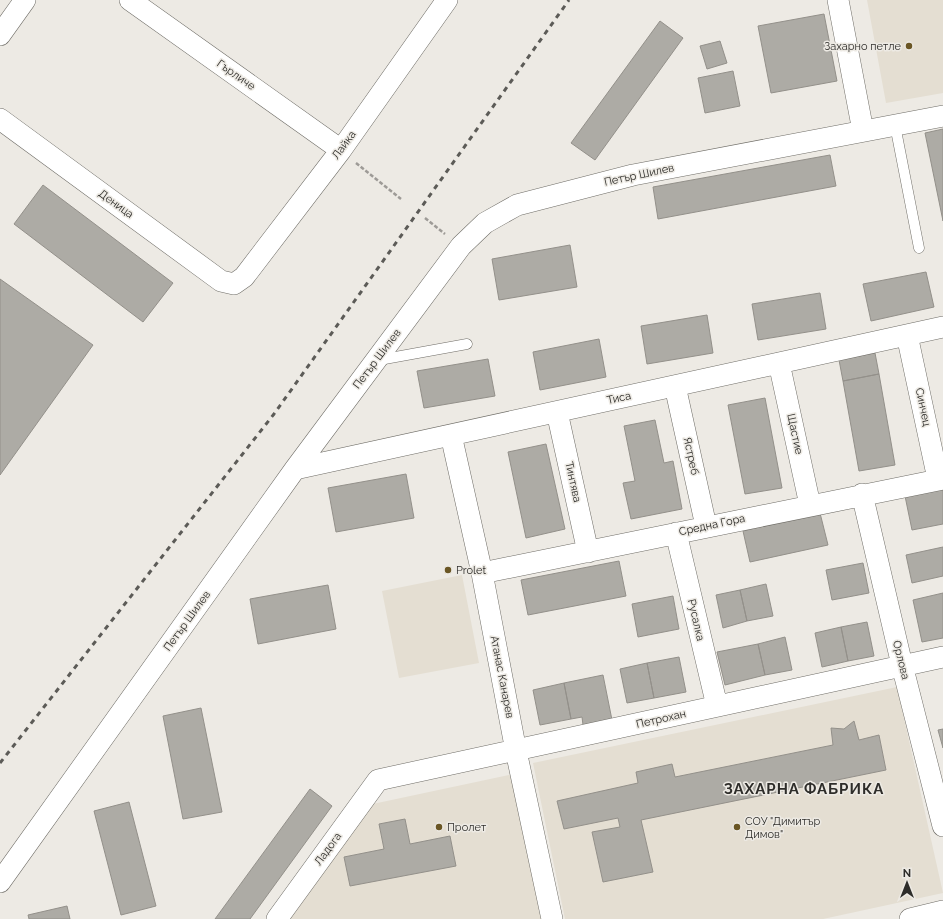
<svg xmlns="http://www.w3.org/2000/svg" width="943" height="919" font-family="Raleway,sans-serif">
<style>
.built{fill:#e4ded2}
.building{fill:#adaba5;stroke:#93908a}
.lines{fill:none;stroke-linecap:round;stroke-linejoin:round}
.service-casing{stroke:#6f6d67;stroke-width:11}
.minor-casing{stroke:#6f6d67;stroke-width:22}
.path{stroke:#9e9b97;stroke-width:2.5;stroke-dasharray:4 2;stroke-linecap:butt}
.service{stroke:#fff;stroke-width:10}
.minor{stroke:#fff;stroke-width:21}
.rail{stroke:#5c5b57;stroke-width:3;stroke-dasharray:5 5;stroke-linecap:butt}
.poi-dot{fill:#6a5624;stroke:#edeae4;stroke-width:1.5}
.labels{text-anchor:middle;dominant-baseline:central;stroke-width:3;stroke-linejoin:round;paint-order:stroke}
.poi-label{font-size:11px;fill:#2e2d2a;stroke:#edeae4;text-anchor:start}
.street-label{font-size:11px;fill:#2e2d2a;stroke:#edeae4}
.district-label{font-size:15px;font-weight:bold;letter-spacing:1px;fill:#2e2d2a;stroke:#edeae4}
</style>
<rect width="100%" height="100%" fill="#edeae4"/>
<path class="built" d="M867,0h76v93l-57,10z
M462,575l17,88 -80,15 -17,-87z
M897,687l46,206 -120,26h-258l-32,-156z
M514,774l32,145h-260l82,-114z"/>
<path class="building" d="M824,14l13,67 -66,12 -13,-67z
M660,21l23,17 -88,122 -24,-17z
M720,41l7,22 -20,6 -7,-23z
M733,71l7,35 -35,7 -7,-35z
M943,129v92l-18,-88z
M830,155l6,31 -178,33 -5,-32z
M43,185l130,98 -30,39 -129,-98z
M570,245l7,42 -78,13 -7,-41z
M926,272l8,35 -63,14 -8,-37z
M0,279l93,66 -93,130z
M820,293l6,36 -68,11 -6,-36z
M707,315l6,38 -66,11 -6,-38z
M599,339l7,38 -66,13 -7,-38z
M875,353l4,21 -36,7 -4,-21z
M488,359l7,37 -71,12 -7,-37z
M879,374l16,91 -36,6 -16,-90z
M765,398l17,90 -37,6 -17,-89z
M655,420l9,43 9,-2 9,48 -51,10 -8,-36 12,-2 -11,-55z
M546,444l19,85 -39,9 -18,-86z
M406,474l8,44 -78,14 -8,-44z
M943,488v36l-31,6 -7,-34z
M820,513l8,32 -78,17 -7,-31z
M943,547v29l-31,7 -6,-28z
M619,561l7,35 -98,19 -7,-35z
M863,563l6,30 -37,7 -6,-30z
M766,584l7,32 -26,5 -7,-31z
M328,585l8,44 -78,15 -8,-45z
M740,590l7,31 -24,7 -7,-33z
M943,593v45l-21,4 -9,-42z
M673,596l6,33 -41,8 -6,-33z
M867,622l7,34 -26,5 -7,-34z
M841,627l7,34 -26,6 -7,-34z
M785,637l7,33 -27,5 -7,-31z
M758,644l7,31 -40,10 -8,-33z
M679,657l7,35 -32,6 -7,-35z
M647,663l7,35 -27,5 -7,-34z
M603,675l9,45 -29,5 -1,-8 -11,2 -7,-36z
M564,683l7,36 -31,6 -7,-35z
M201,708l21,104 -39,7 -20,-103z
M854,721l5,19 20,-5 7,35 -245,50 12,52 -50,10 -11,-50 28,-5 -2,-9 -54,11 -7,-28 81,-18 -2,-11 36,-8 3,13 158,-32 -2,-17 13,1z
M943,729v19l-5,-18z
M310,789l22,17 -82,113h-35z
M129,802l27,104 -35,9 -27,-104z
M405,819l5,25 40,-8 6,30 -106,20 -6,-29 40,-8 -5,-25z
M67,906l3,13h-41l-1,-4z"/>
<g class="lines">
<g class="service-casing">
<path id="service" d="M895,125l24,123
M379,360l88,-16"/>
</g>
<g class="minor-casing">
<path id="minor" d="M130,0l211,150
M838,0l25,131
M0,35l25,-35
M0,119l221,162 13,3 10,-7 97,-127 106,-150
M907,335l31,144
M779,363l31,142
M675,386l31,140
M557,412l31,140
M451,435l31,138 34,178 36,168
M295,469l648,-142
M862,494l40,171 41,161
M676,533l41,173
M482,573l461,-94
M0,882l295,-413 166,-223 24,-23 32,-18 116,-30 310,-59
M277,919l101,-139 565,-123
M910,919l33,-8"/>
</g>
<path class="path" d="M356,163l45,36
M425,218l20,16"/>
<use href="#service" class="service"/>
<use href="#minor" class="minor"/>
<path class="rail" d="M0,763l274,-349 295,-414"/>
</g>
<g class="poi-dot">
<circle cx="909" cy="46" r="4"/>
<circle cx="448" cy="570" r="4"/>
<circle cx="439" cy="827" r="4"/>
<circle cx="737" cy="827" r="4"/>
</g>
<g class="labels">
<g class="poi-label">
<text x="901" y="46" text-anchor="end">Захарно петле</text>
<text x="456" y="570">Prolet</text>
<text x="745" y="821">СОУ "Димитър<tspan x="745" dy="13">Димов"</tspan></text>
<text x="447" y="827">Пролет</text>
</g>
<g class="street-label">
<text transform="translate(236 75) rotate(35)">Гърличе</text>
<text transform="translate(344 145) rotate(-54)">Лайка</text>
<text transform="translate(639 175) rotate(-12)">Петър Шилев</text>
<text transform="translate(116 204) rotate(36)">Деница</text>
<text transform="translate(377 359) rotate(-53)">Петър Шилев</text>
<text transform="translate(619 398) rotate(-12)">Тиса</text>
<text transform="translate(923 407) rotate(78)">Синчец</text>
<text transform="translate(795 434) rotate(78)">Щастие</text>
<text transform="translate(691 456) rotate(78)">Ястреб</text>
<text transform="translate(573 482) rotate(78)">Тинтява</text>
<text transform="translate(712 525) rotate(-12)">Средна Гора</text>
<text transform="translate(696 620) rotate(77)">Русалка</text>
<text transform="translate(187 621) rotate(-54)">Петър Шилев</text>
<text transform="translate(901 660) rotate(76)">Орлова</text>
<text transform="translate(502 677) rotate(79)">Атанас Канарев</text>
<text transform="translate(661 719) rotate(-13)">Петрохан</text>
<text transform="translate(328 849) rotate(-54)">Ладога</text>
</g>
<g class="district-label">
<text x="804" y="789">ЗАХАРНА ФАБРИКА</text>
</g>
</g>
<g transform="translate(907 883)" stroke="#edeae4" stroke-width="3" paint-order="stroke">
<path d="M0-3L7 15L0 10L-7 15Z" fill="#2e2d2a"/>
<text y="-6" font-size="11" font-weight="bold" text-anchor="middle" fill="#2e2d2a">N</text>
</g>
</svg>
